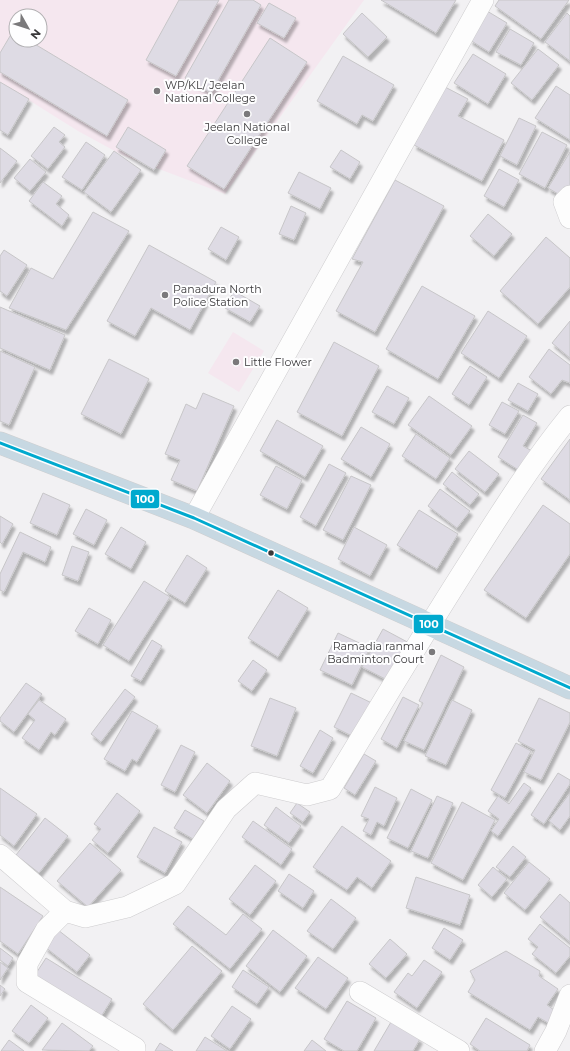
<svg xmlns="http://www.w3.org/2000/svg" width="570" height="1051" font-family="Montserrat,sans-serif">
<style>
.education{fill:#f5e7ef;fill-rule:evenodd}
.building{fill:#dedbe4;stroke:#c7c6c8;filter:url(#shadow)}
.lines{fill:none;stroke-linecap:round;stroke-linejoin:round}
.street-casing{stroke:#cecdcf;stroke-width:22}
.highway-casing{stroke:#cfcfd0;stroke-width:23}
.street{stroke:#fdfdfd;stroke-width:21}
.highway{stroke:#c7d8e2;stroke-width:22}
.bus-1-casing{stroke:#fefeff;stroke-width:6}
.bus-1{stroke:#00a9ce;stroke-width:3}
.poi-dot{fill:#7a797b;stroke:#fefeff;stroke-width:1.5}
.bus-dot{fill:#3a393b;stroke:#fefeff;stroke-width:1.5}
.labels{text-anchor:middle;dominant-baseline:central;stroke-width:4;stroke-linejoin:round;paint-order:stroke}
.poi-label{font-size:11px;fill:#3a393b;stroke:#fefeff;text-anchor:start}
.line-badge{stroke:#fefeff;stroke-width:1.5}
.badge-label{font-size:11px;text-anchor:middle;font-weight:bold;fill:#fff}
</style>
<defs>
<filter id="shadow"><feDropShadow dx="2.5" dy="4.5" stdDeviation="1" flood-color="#0004"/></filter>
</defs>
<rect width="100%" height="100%" fill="#f2f1f3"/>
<path class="education" d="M0,0h364l-139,194 -103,-39 -44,-24 -78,-49zM16,16h24v24h-24z
M233,332l31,19 -25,41 -31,-19z"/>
<path class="building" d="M179,0h40l-43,76 -30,-16z
M229,0h24l8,5 -50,88 -26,-15z
M381,0h75l-20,33z
M499,0h70l-28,39 -46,-33z
M269,3l27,15 -12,20 -27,-15z
M487,11l20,12 -18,29 -19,-12z
M362,13l25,24 -19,20 -25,-23z
M567,13l3,3v45l-25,-19z
M510,29l24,14 -13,22 -25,-13z
M13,31l3,2v7h12l100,60 -21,36 -107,-64v-19z
M270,38l37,24 -83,127 -37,-23z
M538,49l21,16 -27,35 -21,-17z
M473,54l33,20 -18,30 -34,-21z
M343,56l51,29 -21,36 -11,-6 -5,9 -40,-23z
M0,82l29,17 -21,36 -8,-5z
M556,86l14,9v45l-35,-22z
M445,87l23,12 -10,17 46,24 -22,41 -68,-36z
M519,118l17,8 -19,39 -17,-9z
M54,127l11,8 -6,7 6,5 -17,22 -17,-13z
M128,127l38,23 -12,20 -38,-23z
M542,132l25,13 -22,43 -26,-14z
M86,142l19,13 -23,35 -20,-13z
M0,148l17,13 -17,22z
M341,150l19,12 -10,17 -20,-12z
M114,151l27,19 -30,42 -27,-20z
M570,152v37l-5,9 -17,-10z
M30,159l16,13 -16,19 -16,-13z
M499,169l20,11 -15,27 -20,-11z
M299,172l32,16 -11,21 -32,-16z
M395,180l49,26 -69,126 -39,-21 27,-49 -11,-3z
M43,182l19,14 -6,8 13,11 -7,11 -33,-25z
M291,206l15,7 -12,27 -15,-6z
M93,212l36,19 -63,99 -57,-22 22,-40 22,11z
M488,214l24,20 -18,22 -24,-20z
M221,227l18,10 -13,23 -18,-11z
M546,237l24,21v29l-32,37 -38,-33z
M149,245l67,37 -26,48 -39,-22 -16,28 -28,-15z
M4,250l23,15 -20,31 -7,-5v-35z
M422,286l53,30 -37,63 -52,-30z
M234,291l26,15 -10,16 -25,-14z
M0,307l65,28 -15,35 -50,-22z
M488,311l39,25 -28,42 -38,-25z
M570,321v37l-18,-15z
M334,342l45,24 -37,70 -45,-24z
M549,349l21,16v18l-8,-3 -11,14 -22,-17z
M0,351l35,16 -26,58 -9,-4z
M109,359l40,20 -28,55 -40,-20z
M470,366l17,11 -18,28 -17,-11z
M518,383l20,11 -10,17 -20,-11z
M387,386l22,12 -15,26 -22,-12z
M203,393l31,13 -37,85 -26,-11 9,-20 -15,-6 21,-50 10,5z
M429,396l43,30 -21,29 -43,-30z
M502,402l17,9 -14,23 -16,-9z
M523,415l14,8 -14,23 9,5 -12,20 -22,-14z
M277,420l46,26 -18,31 -45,-26z
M361,427l29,17 -19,33 -30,-18z
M416,434l34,24 -14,21 -34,-23z
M570,439v61l-29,-21z
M469,451l30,23 -14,18 -30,-23z
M329,464l17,9 -30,53 -16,-9z
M276,466l26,14 -15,29 -27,-14z
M452,472l27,22 -9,11 -27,-21z
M351,476l20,9 -28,55 -20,-10z
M440,489l30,22 -13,17 -29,-22z
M43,493l27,12 -13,30 -27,-12z
M543,505l27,19v30l-44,64 -42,-28z
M86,509l21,11 -13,25 -21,-11z
M419,510l39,24 -21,35 -40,-24z
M0,516l13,8 -11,20 -2,-2z
M121,527l25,15 -15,27 -26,-15z
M354,527l33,18 -17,31 -32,-17z
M20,532l31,15 -6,15 -22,-10 -19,40 -4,-2v-16z
M72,546l17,6 -11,29 -16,-6z
M187,555l20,13 -22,35 -20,-12z
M144,581l26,16 -41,64 -26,-16z
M278,590l30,18 -30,49 -30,-19z
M89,608l22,12 -13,24 -23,-13z
M383,629l30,16 -20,38 -31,-16z
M338,633l32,15 -18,37 -32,-15z
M152,640l10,6 -21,35 -10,-5z
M441,655l23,12 -40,83 -20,-9 19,-38 -4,-2z
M253,660l14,10 -15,21 -14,-10z
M26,683l16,11 -28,38 -14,-11v-3z
M125,689l10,8 -34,45 -10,-8z
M351,693l25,12 -16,35 -26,-13z
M403,697l16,8 -22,43 -16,-9z
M270,698l26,10 -19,48 -26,-10z
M539,698l31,15v9l-29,58 -17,-8 11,-22 -17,-9z
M39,700l27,19 -11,16 -4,-3 -12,18 -17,-12 13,-18 -7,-6z
M452,700l20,10 -26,55 -21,-9z
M132,711l26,15 -21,36 -5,-3 -7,12 -21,-12z
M320,730l13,8 -20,35 -13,-7z
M516,743l15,8 -26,47 -14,-8z
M181,745l14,7 -20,40 -14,-7z
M364,754l12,7 -21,34 -11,-7z
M207,763l23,18 -23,32 -24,-18z
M558,773l12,7v4l-26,40 -13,-9z
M524,783l7,5 -33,48 -7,-5 8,-12 -11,-8 10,-15 11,8z
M375,787l22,11 -13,28 -7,-4 -6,13 -8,-4 6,-12 -8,-3z
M0,788l37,26 -23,32 -14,-11z
M411,789l21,11 -24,48 -21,-10z
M117,793l23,18 -32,42 -16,-13 9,-11 -7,-5z
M570,793v23l-10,14 -11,-9z
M437,796l16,7 -25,55 -17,-7z
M462,802l33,18 -32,60 -32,-17z
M297,803l13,9 -7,10 -13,-9z
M276,807l25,19 -12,17 -25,-18z
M185,810l19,11 -11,18 -19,-11z
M45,818l23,18 -29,37 -23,-18z
M253,821l39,28 -11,16 -39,-28z
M342,826l49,35 -19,27 -15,-11 -10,13 -34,-23z
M154,827l28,15 -17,31 -28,-16z
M90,843l31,27 -33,37 -31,-26z
M513,846l13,11 -16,20 -14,-10z
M529,862l21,17 -25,31 -21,-17z
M255,865l21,16 -26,34 -21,-16z
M493,867l14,12 -15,18 -14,-12z
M289,874l25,17 -11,17 -25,-17z
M416,877l54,18 -10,30 -54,-17z
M0,887l43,29 -25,38 -18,-13z
M560,894l10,9v39l-30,-25z
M331,899l25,19 -23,31 -26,-18z
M188,906l38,29 17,-21 19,15 -32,40 -57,-45z
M540,924l30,24v8l-14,17 -24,-19 6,-7 -10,-8z
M444,928l19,12 -13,20 -18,-12z
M58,930l32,25 -13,17 -32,-25z
M273,930l34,26 -27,36 -34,-26z
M390,939l17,15 -21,24 -17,-14z
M192,946l30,25 -49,59 -30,-26z
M0,948l13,10 -5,8 -8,-6z
M506,951l34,20 -1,5 19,13 -11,16 10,7 -7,12 -12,-7 -8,13 -62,-38 7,-12 -5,-9z
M318,957l30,21 -22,31 -31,-21z
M46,958l66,41 -13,21 -66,-42z
M424,960l18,12 -25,36 -23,-16 14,-19 4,3z
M0,962l8,6 -8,12z
M243,970l26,17 -12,17 -25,-17z
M0,985l5,4 -5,7z
M347,1001l29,17 -19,33h-13l-20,-12z
M31,1005l17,13 -19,25 -17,-12z
M232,1006l19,13 -21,30 -19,-13z
M486,1018l44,27 -3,6h-47l-10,-7z
M391,1022l29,17 -7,12h-39z
M62,1023l31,23 -4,5 -47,-1z
M205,1037l22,14h-31z
M9,1040l15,11h-23z
M312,1040l14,11h-22z
M160,1043l13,8h-18z"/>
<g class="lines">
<g class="street-casing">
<path id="street" d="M570,196l-6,6 6,16
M194,518l289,-518
M0,855l65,56 20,6 42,-10 48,-23 51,-75 29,-26 52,12 23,-6c47,-77 93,-155 142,-231 31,-49 62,-98 98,-142
M65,911l-19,19 -19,34v18l108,66v3
M360,992l99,59
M545,1051l11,-20 14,-36"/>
</g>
<g class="highway-casing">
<path id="highway" d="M0,443l194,75 376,170"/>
</g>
<use href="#street" class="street"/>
<use href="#highway" class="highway"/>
<g class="bus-1-casing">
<path id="bus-1" d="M0,443l194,75 376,170"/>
</g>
<use href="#bus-1" class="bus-1"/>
</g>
<g class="poi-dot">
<circle cx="157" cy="91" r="4"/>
<circle cx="247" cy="114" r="4"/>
<circle cx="165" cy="295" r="4"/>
<circle cx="236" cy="362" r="4"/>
<circle cx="432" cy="652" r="4"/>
</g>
<circle class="bus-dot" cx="271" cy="553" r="3.5"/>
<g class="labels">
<g class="poi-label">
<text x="165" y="85">WP/KL/ Jeelan<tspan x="165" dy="13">National College</tspan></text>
<text x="247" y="127" text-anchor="middle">Jeelan National<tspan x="247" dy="13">College</tspan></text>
<text x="173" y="289">Panadura North<tspan x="173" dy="13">Police Station</tspan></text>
<text x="244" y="362">Little Flower</text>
<text x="424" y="646" text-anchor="end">Ramadia ranmal<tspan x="424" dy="13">Badminton Court</tspan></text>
</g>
</g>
<g class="line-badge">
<rect x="130" y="489" width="30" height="20" rx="4" fill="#00a9ce"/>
<rect x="413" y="614" width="31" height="20" rx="4" fill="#00a9ce"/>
</g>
<g class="badge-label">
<text x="145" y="503">100</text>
<text x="429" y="628">100</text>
</g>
<g transform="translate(28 28) rotate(129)"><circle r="19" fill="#fefeff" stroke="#b0afb1"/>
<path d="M0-3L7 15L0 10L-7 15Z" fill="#7a797b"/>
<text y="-6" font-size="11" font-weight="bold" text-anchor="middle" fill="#3a393b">N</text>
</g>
</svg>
